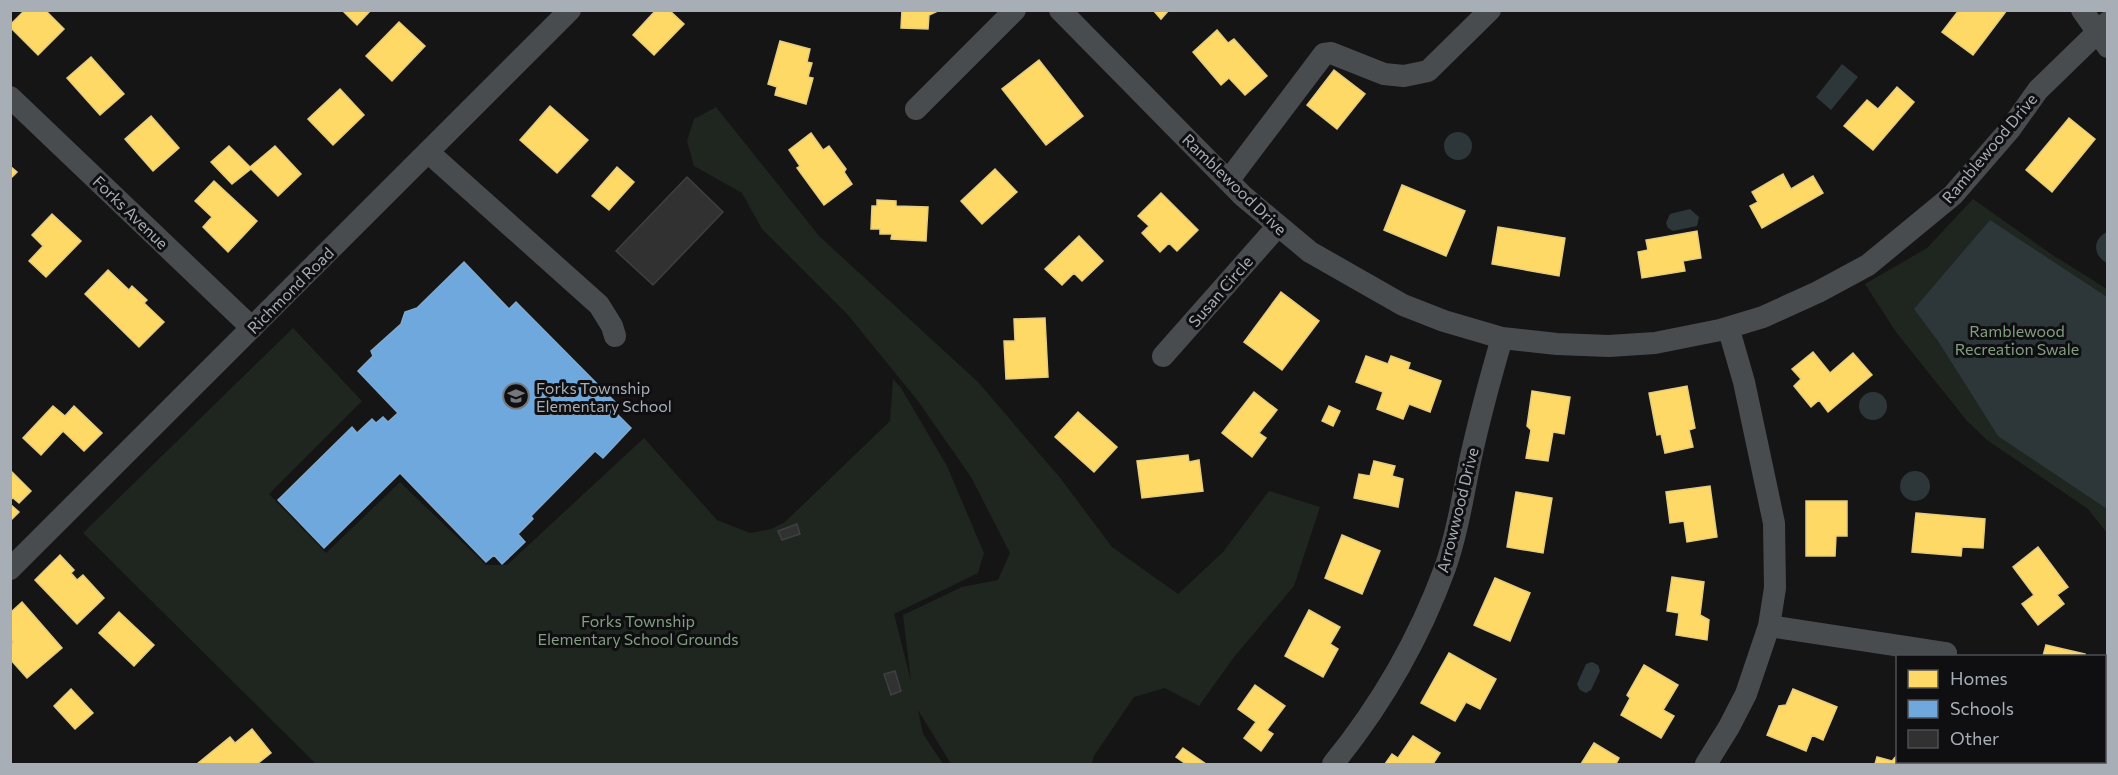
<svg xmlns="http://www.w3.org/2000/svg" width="2118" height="775" font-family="Commissioner,sans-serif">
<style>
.green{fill:#1f251f}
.water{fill:#2d3639}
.homes{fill:#ffd966;stroke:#e5cc7e;stroke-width:1.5}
.schools{fill:#6fa8dc;stroke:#80aad0;stroke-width:1.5}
.building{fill:#313132;stroke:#3d4041;stroke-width:1.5}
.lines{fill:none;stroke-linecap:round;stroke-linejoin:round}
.minor{stroke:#494c4e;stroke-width:22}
.labels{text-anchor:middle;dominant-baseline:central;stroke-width:6;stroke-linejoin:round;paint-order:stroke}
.street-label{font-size:16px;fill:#a7aeb5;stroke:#0f0f11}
.park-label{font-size:16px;fill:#839e80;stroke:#0f0f11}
.poi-label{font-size:16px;fill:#a7aeb5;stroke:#0f0f11;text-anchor:start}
</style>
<rect width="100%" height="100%" fill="#151515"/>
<path class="green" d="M716,107l103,129 159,146 83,97 51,68 66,47 45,-42 46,-61 51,16 -26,79 -60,71 -35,49 -34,-18 -31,9 -40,59 -2,8h-141l-33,-54 5,24 20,30h-627l-233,-231 210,-205 69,73 -93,93 57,59 74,-71 86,83h21l137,-127 73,82 33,13 21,-4 14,-7 105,-101 3,-42 8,9 46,78 37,87 -6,20 -84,41 17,67 -8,-66 59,-28 36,-7 12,-27 -39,-76 -53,-76 -70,-86 -86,-86 -20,-36 -48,-27 -7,-25 7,-22z
M1973,199l78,55 56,35v244l-19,-24 -101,-69 -20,-19 -71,-89 -31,-48 62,-36z"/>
<path class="water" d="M1842,64l16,13 -27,33 -15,-13z
M1444 146a14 14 0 1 1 28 0a14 14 0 1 1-28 0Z
M1690,209l9,8 -2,9 -24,5 -5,-3 -2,-5 4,-9z
M1990,220l117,77v212l-109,-73 -60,-95 -24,-32z
M2107,232h1l-1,31c-14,-7 -15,-24 0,-31z
M1859 406a14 14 0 1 1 28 0a14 14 0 1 1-28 0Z
M1900 486a15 15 0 1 1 30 0a15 15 0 1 1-30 0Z
M1592,662l6,3 2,6 -9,19 -5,3 -6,-3 -3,-6 9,-20z"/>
<path class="homes" d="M25,10h20l19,19 -26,26 -28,-28v-2z
M342,10h29l-14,15z
M656,10h13l15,14 -30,31 -21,-20z
M902,10h38l-11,5 -1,14 -27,-1z
M1153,10h16l-8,9z
M1959,10h48l-34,45 -31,-23z
M399,22l26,24 -33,35 -26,-25z
M1217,30l11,13 6,-4 33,37 -22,19 -16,-17 -8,7 -28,-33z
M780,41l30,8 -3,13 5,1 -4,14 5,1 -7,26 -31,-9 2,-8 -9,-3z
M91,57l33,37 -24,21 -33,-37z
M1039,60l44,56 -37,29 -44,-56z
M1334,70l31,24 -28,35 -30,-24z
M1897,87l17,15 -41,48 -29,-24 23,-26 11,9z
M340,89l24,26 -31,30 -25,-26z
M550,106l38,34 -31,33 -37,-33z
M151,116l28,32 -26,23 -28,-32z
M2069,118l26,21 -43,53 -26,-22z
M811,133l12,17 6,-4 17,23 -2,3 8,12 -28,21 -27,-37 3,-2 -11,-16z
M229,146l21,21 25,-21 26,28 -23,22 -27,-27 -19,15 -21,-22z
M10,166l7,6 -7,7z
M617,167l17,15 -25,28 -17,-14z
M995,169l22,23 -35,32 -21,-23z
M1783,174l8,15 22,-13 10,17 -61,35 -12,-22 8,-4 -6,-10z
M214,181l43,40 -29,31 -25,-25 9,-10 -17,-16z
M1402,185l63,26 -19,45 -62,-26z
M1161,193l37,37 -21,21 -8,-8 -9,9 -18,-19 7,-7 -11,-10z
M877,200l19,1v5l32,1 -2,34 -35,-2 1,-5h-12v-5h-9l1,-23h5z
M52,214l29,27 -35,36 -17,-16 14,-15 -11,-11z
M1498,227l67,11 -6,38 -67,-12z
M1697,231l4,27 -18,3 2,10 -43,7 -4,-26 10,-2 -2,-10z
M1079,236l24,25 -21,20 -8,-8 -12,12 -17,-16z
M108,270l21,20 3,-4 15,14 -3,3 20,19 -25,25 -54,-53z
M1281,292l38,29 -37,49 -38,-28z
M1045,318l3,59 -42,2 -2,-38h11l-1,-22z
M1813,352l17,21 23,-20 19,22 -44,37 -9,-12 -8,7 -17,-21 7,-7 -9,-10z
M1366,356l22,8 3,-8 19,7 -2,6 33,12 -11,31 -21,-8 -6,15 -26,-10 6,-17 -27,-10z
M1687,386l8,42 -6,2 4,17 -28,6 -4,-19 -4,1 -8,-42z
M1532,391l38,6 -6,37 -11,-2 -5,29 -22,-3 5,-28 -4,-4z
M1254,392l23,18 -18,23 7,5 -14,19 -30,-24z
M53,406l12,10 9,-10 28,27 -18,18 -21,-20 -22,24 -18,-17z
M1329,406l11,5 -7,15 -11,-5z
M1078,412l39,35 -23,25 -39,-35z
M1188,455l1,7 10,-2 4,31 -61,7 -5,-37z
M1374,461l21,5 -3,10 11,3 -5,28 -44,-9 5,-24 11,2z
M12,472l19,19 -12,12 -6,-5 -3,2z
M1710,486l7,51 -30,5 -3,-21 -14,2 -4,-31z
M1516,492l36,6 -9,55 -36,-6z
M1806,501h41v35h-11l-1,20h-29z
M10,504l9,8 -9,9z
M1916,513l69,6 -2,29 -21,-1 -1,9 -49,-4z
M1342,535l38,16 -18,43 -37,-16z
M2038,547l30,40 -11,8 7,9 -26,21 -16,-21 12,-9 -21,-28z
M60,555l14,15 -3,3 6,7 6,-5 21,23 -27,26 -42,-44z
M1672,577l32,5 -4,33 9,5 -2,20 -31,-5 3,-22 -12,-2z
M1495,578l35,15 -20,48 -36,-16z
M22,602l40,46 -35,30 -17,-19v-14l3,-3 -3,-3v-26z
M1309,610l31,17 -10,17 8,5 -15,28 -38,-21z
M119,612l35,33 -20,21 -35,-33z
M2046,645l39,9 -1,2h-41z
M1449,653l47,26 -16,30 -14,-7 -11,19 -34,-18z
M1644,665l34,20 -15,25 11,6 -13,22 -40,-23 9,-17 -3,-3z
M1255,685l30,21 -18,24 6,4 -12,17 -17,-13 12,-16 -18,-13z
M71,689l22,24 -18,16 -21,-23z
M1793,689l44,18 -14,33 -11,-5 -6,16 -39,-16 12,-29 7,-1z
M252,729l19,24 -14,11h-60l33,-27 5,6z
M1413,736l27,17 -7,11h-48l7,-10 6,4z
M1594,743l25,15 -3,6h-35z
M1183,748l23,16h-20l-10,-7z
M1898,754v8h38l7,1v1h-68l2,-7 15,4z
M1974,762h57l-5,2h-50z"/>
<path class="schools" d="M464,262l45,47 7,-7 99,100 -5,5 21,21 -28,30 -8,-7 -64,65 2,3 -15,15 7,8 -23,22 -8,-9 -8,7 -86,-89 -76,75 -46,-48 74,-73 5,6 15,-14 4,4 7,-6 5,5 10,-9 -40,-42 15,-15 -2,-5 30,-27 4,-12 12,-4z"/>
<path class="building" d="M687,177l36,35 -70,73 -37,-34z
M797,524l3,10 -18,6 -4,-9z
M895,671l6,20 -10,4 -7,-21z"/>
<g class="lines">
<path class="minor" d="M1060,10l183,186 67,56 93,53 41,16 58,17 55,6 52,2 46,-3 65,-13 43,-13 55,-25 50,-27 85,-70 58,-67 27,-38 70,-68
M2082,10l26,37
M10,97l242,231
M916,109l99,-99
M428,152l171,153 13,21 3,10
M1228,181l96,-127 7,-1 53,21 20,2 24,-5 62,-61
M1163,356l114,-129
M10,569l560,-559
M1769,626l177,27
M1333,764c48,-59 86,-125 112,-196 12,-34 18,-72 25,-107 9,-41 20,-82 32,-123
M1706,764l23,-37 17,-33 23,-68 6,-38 -1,-65 -30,-141 -15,-52h-9"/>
</g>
<defs>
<g id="school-ring" transform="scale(1.35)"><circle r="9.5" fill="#0f0f11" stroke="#74787d" stroke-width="1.5"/><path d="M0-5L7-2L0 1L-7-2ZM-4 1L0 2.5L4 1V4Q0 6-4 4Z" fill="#74787d"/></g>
</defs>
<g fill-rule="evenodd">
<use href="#school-ring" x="516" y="396"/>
</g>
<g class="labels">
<g class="street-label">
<text transform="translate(1989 148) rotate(-50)">Ramblewood Drive</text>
<text transform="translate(1235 184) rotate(44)">Ramblewood Drive</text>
<text transform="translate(131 212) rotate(44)">Forks Avenue</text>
<text transform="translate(290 290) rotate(-45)">Richmond Road</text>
<text transform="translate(1220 291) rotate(-49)">Susan Circle</text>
<text transform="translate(1457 510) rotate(-76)">Arrowwood Drive</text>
</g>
<g class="park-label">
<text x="2017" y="330">Ramblewood<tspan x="2017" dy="18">Recreation Swale</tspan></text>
<text x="638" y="620">Forks Township<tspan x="638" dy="18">Elementary School Grounds</tspan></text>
</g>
<g class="poi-label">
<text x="536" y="387">Forks Township<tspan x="536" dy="18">Elementary School</tspan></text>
</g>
</g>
<rect width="2118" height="775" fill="none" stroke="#a7aeb5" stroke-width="24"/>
<rect x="1896" y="655" width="210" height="108" fill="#0f0f11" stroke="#4c4f53" stroke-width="1.5"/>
<rect x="1908" y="670" width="30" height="18" fill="#ffd966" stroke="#4c4f53" stroke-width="1.5"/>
<text x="1950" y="685" font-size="18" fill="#a7aeb5">Homes</text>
<rect x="1908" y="700" width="30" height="18" fill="#6fa8dc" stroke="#4c4f53" stroke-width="1.5"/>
<text x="1950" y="715" font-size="18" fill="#a7aeb5">Schools</text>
<rect x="1908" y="730" width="30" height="18" fill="#313132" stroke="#4c4f53" stroke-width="1.5"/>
<text x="1950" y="745" font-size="18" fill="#a7aeb5">Other</text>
</svg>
